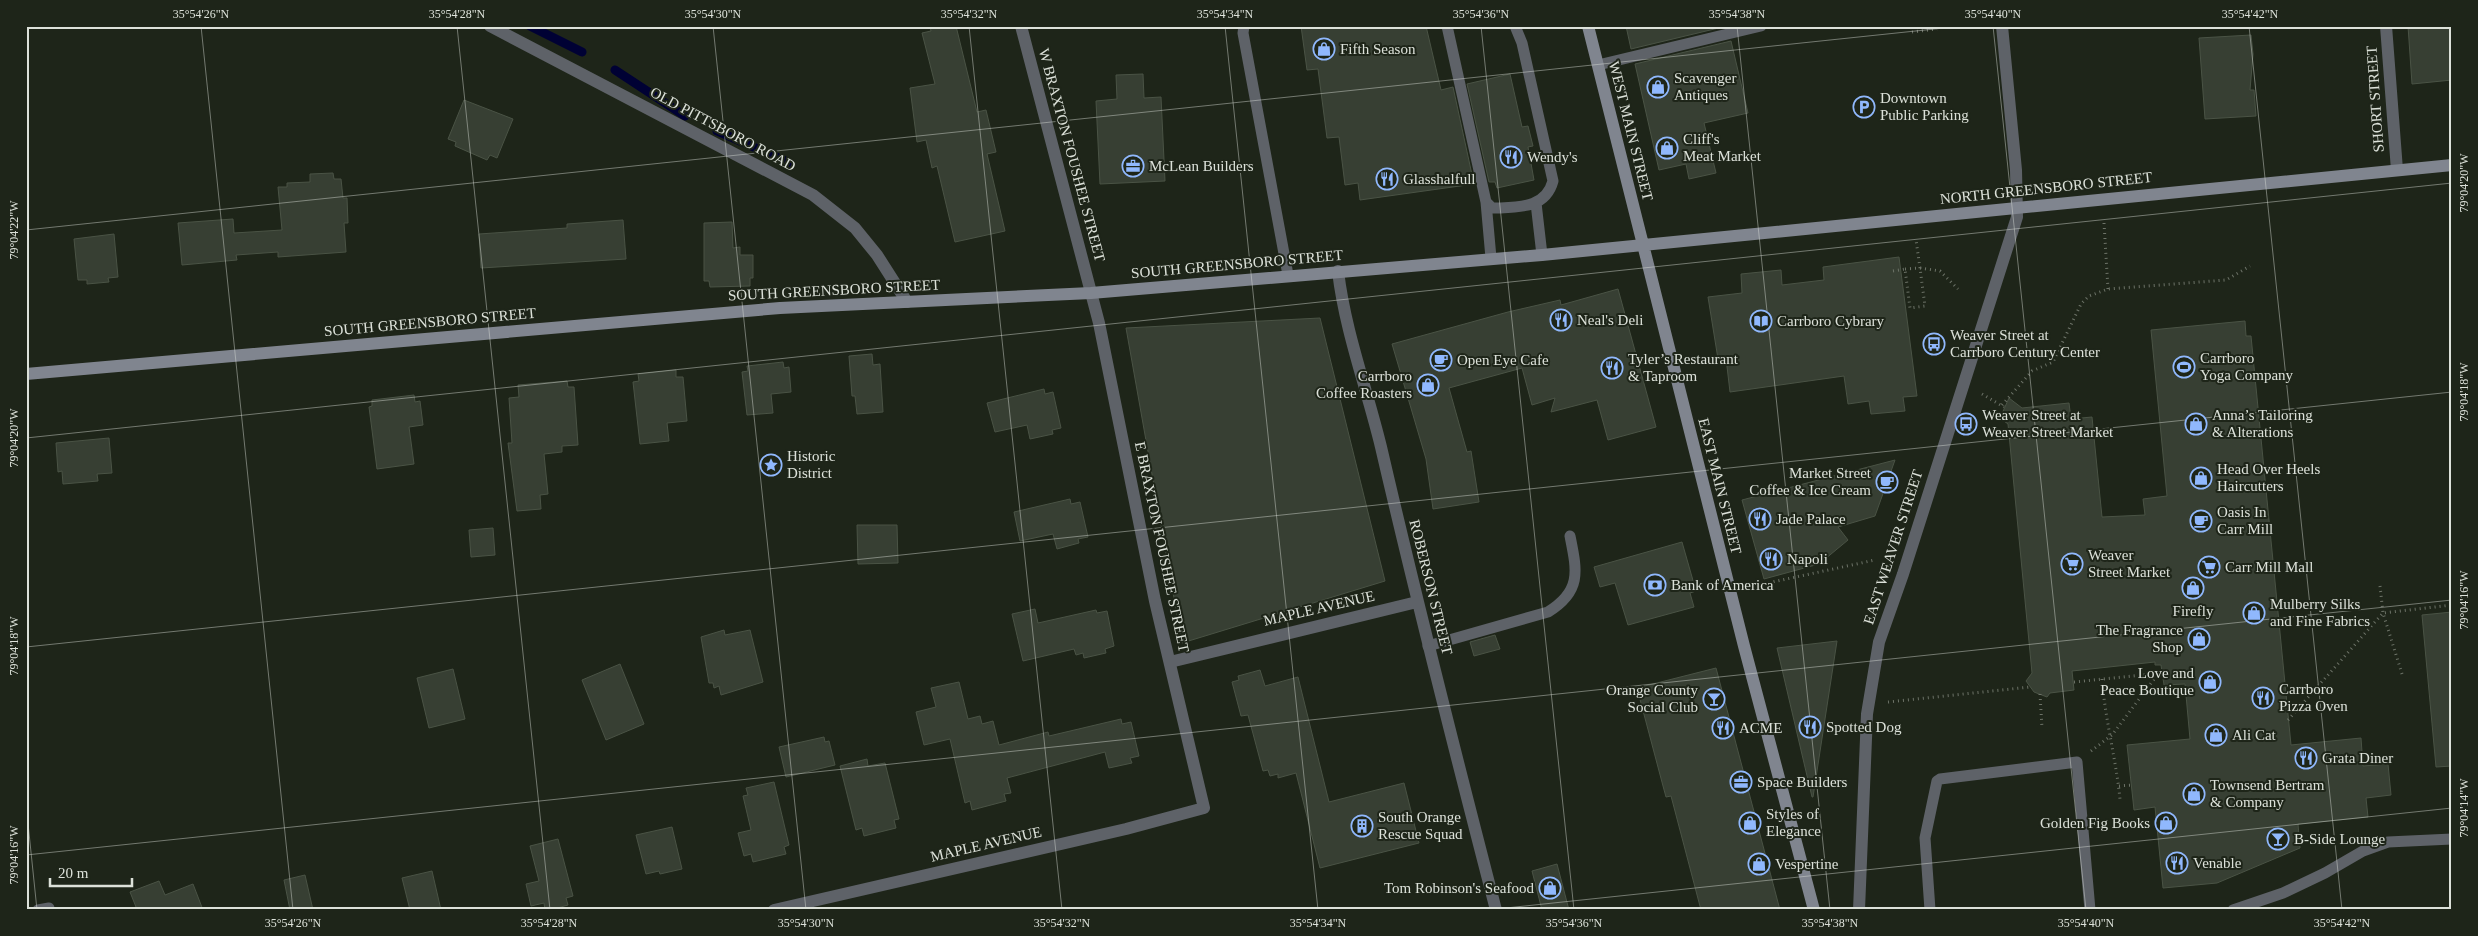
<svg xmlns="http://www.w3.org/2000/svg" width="2478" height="936" font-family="Georgia,serif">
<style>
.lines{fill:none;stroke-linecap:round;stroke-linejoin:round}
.stream{stroke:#000134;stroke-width:9}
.building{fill:#373f33;stroke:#4a5345}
.path{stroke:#6d7368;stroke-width:3;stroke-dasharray:1 4;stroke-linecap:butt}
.service{stroke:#5e6268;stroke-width:11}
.minor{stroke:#5e6268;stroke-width:12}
.tertiary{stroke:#5e6268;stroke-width:12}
.secondary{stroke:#80858f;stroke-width:12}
.ticks{fill:none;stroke:#dce1d9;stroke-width:1;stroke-opacity:0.45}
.labels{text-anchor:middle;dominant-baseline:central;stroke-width:4;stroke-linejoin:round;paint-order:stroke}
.poi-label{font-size:15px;fill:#dce1d9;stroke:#1e2519;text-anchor:start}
.street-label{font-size:15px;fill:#dce1d9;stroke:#1e2519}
.neatline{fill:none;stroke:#dce1d9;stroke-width:2}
.ticks-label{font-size:12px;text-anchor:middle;fill:#dce1d9}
</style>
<rect width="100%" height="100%" fill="#1e2519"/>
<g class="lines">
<path class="stream" d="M530,26l52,26
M615,70l70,46
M717,131l73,32"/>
</g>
<path class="building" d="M930,26h26l21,86 9,-2 10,42 -9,2 18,77 -50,11 -18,-76 -5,2 -6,-28 -9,2 -7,-54 25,-4 -13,-51 9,-2z
M1301,26h125l15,64 12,-3 21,97 -114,16 -2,-17 -13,2 -6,-48 -12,1 -9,-69 -11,1z
M1626,26h101l-96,23z
M2408,26h44v54l-40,4z
M2251,35l2,19 -3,36h4l2,26 -51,3 -6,-81z
M1731,41l17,72 -44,10 12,50 -27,6 -3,-15 -27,6 -24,-106z
M1143,74l1,24 17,-1 4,84 -65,3 -4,-83 21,-2 -1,-24z
M1510,74l12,53 6,-1 5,20 -5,1 6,33 -37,8 -2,-6h-6l-22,-98z
M464,100l49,19 -16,39 -7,-3 -3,5 -32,-14 1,-4 -8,-3z
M333,173l1,6h7l2,19h4l1,25h-4l2,29 -68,5v-5l-42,3 1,5 -55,5 -4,-42 55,-4 1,14 48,-3 -4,-43h9v-4l23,-1v-8z
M623,220l3,39 -145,9 -2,-34 88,-6v-4z
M732,222l1,26 7,-1v8h13v23h-3v8l-40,1 -1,-6h-5v-58z
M114,234l4,43 -10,1 1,4 -22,2v-4h-9l-4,-41z
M1899,257l18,139 -14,1 2,14 -34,3 -2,-13 -21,3 -4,-28 -114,16 -4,-34 -8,1 -10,-62 34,-4 -1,-19 40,-4 1,15 42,-5 -1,-13z
M1618,289l38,138 -48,13 -11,-40 -46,12 4,-14 -23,7 -10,-37 -73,20 18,64 4,-1 8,51 -46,7 -7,-50 -34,-115 116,-32 52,-12 1,5z
M1320,318l65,263 -203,62 -56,-315z
M2245,321l1,15h5l40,409 70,-7 2,28 25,-2 3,31 -25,3 2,19 -70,7 2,24 -83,35 -54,5 -8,-81 -21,3 -7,-65 63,-6 -5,-55 -21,1 -3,-20h-6v-3l-83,9 2,19 -24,3 -3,4 -13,-5 -8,-11 6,-8 -24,-249 -8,-6 9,-20 13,10 47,-5 2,16 21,-2 10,100 43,-2 -2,-16 24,-3 -16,-166z
M872,354l1,11 7,-1 3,48 -26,2 -2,-18h-3l-3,-40z
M783,362l1,6 5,-1 2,25 -20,2 2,19 -26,2 -5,-43 6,-1 -1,-5z
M676,370v7h7l4,44 -20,2 2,18 -29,3 -7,-62 6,-1 -1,-7z
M567,381l1,6h6l4,58 -16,1v6l-18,2 4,40 -8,1 1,14 -24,2 -9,-68h4l-3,-45 10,-1 -1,-12z
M1044,389l1,5 8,-2 8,36 -9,2 1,4 -23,5 -3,-14 -32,7 -8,-29z
M414,395l1,7 5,-1 3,24 -14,2 5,37 -37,5 -8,-62 3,-1v-6z
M109,438l3,35 -15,1 1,7 -35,3 -1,-13 -4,1 -2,-29z
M1895,460l-20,56 -37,11 10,13 -29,24 -55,15 -22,-79z
M1070,499l1,5 9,-2 8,35 -10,2 1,4 -22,6 -4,-15 -33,7 -6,-29z
M857,525h40l1,38 -40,1z
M493,528l2,27 -24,2 -2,-27z
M1682,542l14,49 -6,2 4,14 -66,18 -13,-42 -15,4 -6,-20z
M1035,609l3,14 58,-13 1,3 10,-2 7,35 -9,3 1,4 -22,5 -1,-5 -7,2 -2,-6 -51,12 -11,-47z
M2452,612v154l-16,1 -14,-152z
M724,630l1,5 25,-5 13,52 -42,13 -2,-9 -5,2 -1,-5h-4l-8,-46z
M1495,635l5,14 -26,7 -4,-14z
M1837,641l-24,156h-1l-35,-149z
M620,664l24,60 -38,16 -24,-60z
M1716,668l64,242h-79l-30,-114 -5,1 -3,-11 -26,-98z
M453,669l12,50 -36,9 -12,-50z
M1260,670l5,16 33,-9 31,125 75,-19 15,60 -99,25 -24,-95 -18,5v-4l-8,2 -2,-6 -5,1 -15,-56 -7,1 -9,-34 7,-2 -1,-4z
M959,682l9,37 12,-3 2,8 11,-3 6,24 49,-13 1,4 72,-17 1,5 9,-2 8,34 -9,2 2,5 -23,5 -4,-16 -98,26 4,15 -7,1 2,7 -34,9 -2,-9 -5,2 -15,-64 -26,6 -8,-33 20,-5 -5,-19z
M824,737l1,5 4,-1 6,24 -49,12 -7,-30z
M867,759l1,7 17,-3 14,56 -5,1 2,8 -32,8 -2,-8 -6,2 -16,-64z
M774,782l15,63 -5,2 2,7 -33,8 -2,-8 -7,2 -6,-23 13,-3 -8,-34 5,-1 -2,-7z
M672,827l10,42 -22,5 -1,-3 -13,3 -10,-39z
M558,839l15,57 -7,2 2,7 -18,5h-5l-1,-7 -13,3 -5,-22 13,-3 -9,-35z
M1557,864l12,46h-27l-10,-39z
M432,871l9,39h-31l-8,-32z
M305,875l8,35h-23l-6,-30z
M159,881l6,14 28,-11 10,26h-71l4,-3 -6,-15z"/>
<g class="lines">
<path class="path" d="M1912,32l25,-3
M2104,223l4,66
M1905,269l15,-1 -4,-28
M1893,271l12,-2 5,39 15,-2 -5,-38 20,3 18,18
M1982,394l22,13
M2002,405l30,-34 21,-9 28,-58 8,-8 19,-7 118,-9 24,-14
M1754,586l121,-26
M2380,586l3,27 19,61
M2102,679c3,40 14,80 18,120
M2074,682l88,-9
M2040,694l2,34
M1888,702l142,-15
M2288,720l95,-107 69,-8
M2091,751l21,-16 46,-61
M2119,786l13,-1"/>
<path class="service" d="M1244,26l-1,7 45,242
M1447,26l39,176 5,56
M1598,65l163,-39
M1486,202l6,6h6c24,-1 48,-1 55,-27l-31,-138 -7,-17
M1536,203l6,52
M1428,646l120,-34c34,-21 29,-41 22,-76
M38,910l11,-2
M1930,910l-5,-72 12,-57 3,-2 137,-17 13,148
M2233,910l50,-17 42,-20 38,-22 25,-9 64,-3"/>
<path class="minor" d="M490,26l323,169 42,33 22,27 30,47
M2386,26l11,144
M1338,271c7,60 29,118 43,176 36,155 75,309 115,463
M1170,662l247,-60
M774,910l352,-81 78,-21 -49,-207 -56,-278 -78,-297"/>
<path class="tertiary" d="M1859,910l8,-196 12,-72 24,-68 114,-357 -1,-47 -14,-144"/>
<path class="secondary" d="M1588,26l156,620 70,264
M26,374l754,-66 311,-15 451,-38 910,-90"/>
</g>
<path class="ticks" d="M201,26l92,884M457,26l93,884M713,26l93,884M969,26l93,884M1225,26l93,884M1481,26l93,884M1737,26l93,884M1993,26l93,884M2249,26l93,884M26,230l1937,-204M26,438l2426,-255M26,647l2426,-255M26,804l11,106M26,855l2426,-255M1487,910l965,-102"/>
<defs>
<g id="shop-ring" transform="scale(1.125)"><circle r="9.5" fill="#1e2519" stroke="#90b8fd" stroke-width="1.5"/><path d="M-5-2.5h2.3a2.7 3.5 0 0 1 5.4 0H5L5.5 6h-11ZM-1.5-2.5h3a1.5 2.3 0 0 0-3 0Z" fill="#90b8fd"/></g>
<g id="parking-ring" transform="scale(1.125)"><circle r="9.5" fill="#1e2519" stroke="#90b8fd" stroke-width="1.5"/><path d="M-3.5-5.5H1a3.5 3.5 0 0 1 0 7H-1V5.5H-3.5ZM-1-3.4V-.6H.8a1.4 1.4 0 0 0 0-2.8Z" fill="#90b8fd"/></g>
<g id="restaurant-ring" transform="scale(1.125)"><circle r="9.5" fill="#1e2519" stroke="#90b8fd" stroke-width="1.5"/><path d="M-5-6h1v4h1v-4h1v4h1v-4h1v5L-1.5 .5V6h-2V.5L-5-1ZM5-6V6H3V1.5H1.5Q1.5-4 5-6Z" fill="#90b8fd"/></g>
<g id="office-ring" transform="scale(1.125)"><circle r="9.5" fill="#1e2519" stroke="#90b8fd" stroke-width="1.5"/><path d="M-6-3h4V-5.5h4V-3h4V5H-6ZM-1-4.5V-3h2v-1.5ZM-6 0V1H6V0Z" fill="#90b8fd"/></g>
<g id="library-ring" transform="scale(1.125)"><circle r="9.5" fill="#1e2519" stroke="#90b8fd" stroke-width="1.5"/><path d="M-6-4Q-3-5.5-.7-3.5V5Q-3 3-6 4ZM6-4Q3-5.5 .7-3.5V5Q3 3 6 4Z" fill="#90b8fd"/></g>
<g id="bus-ring" transform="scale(1.125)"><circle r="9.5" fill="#1e2519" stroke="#90b8fd" stroke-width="1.5"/><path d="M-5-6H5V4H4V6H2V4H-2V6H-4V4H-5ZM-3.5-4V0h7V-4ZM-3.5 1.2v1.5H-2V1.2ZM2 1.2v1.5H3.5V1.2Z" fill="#90b8fd"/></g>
<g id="cafe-ring" transform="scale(1.125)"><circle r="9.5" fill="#1e2519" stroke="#90b8fd" stroke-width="1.5"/><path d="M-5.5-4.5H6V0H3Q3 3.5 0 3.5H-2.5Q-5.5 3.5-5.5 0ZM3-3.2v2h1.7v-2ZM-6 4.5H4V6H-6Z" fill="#90b8fd"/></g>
<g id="stadium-ring" transform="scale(1.125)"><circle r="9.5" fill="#1e2519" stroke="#90b8fd" stroke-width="1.5"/><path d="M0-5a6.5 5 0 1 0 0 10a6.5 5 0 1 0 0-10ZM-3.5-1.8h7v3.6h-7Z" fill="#90b8fd"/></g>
<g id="sight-ring" transform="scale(1.125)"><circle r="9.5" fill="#1e2519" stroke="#90b8fd" stroke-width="1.5"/><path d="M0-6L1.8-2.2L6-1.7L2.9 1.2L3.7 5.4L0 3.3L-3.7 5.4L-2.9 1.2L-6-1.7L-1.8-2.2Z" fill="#90b8fd"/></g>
<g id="supermarket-ring" transform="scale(1.125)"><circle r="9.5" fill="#1e2519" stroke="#90b8fd" stroke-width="1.5"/><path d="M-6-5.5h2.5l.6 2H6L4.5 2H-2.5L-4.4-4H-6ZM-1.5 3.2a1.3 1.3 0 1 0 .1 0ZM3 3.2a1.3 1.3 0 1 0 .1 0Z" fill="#90b8fd"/></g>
<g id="bank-ring" transform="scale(1.125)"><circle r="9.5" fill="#1e2519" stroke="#90b8fd" stroke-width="1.5"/><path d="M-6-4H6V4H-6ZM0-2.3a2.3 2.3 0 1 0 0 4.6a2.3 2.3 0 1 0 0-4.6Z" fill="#90b8fd"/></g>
<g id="bar-ring" transform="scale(1.125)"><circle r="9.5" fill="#1e2519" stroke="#90b8fd" stroke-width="1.5"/><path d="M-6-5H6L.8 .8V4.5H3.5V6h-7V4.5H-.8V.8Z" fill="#90b8fd"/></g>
<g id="building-ring" transform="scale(1.125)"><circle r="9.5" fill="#1e2519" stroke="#90b8fd" stroke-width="1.5"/><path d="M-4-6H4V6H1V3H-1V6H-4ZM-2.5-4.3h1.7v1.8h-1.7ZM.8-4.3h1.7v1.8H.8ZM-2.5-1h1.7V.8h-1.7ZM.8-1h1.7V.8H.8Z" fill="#90b8fd"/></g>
</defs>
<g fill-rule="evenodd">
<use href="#shop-ring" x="1324" y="49"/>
<use href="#shop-ring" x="1658" y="87"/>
<use href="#parking-ring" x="1864" y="107"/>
<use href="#shop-ring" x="1667" y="148"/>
<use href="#restaurant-ring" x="1511" y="157"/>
<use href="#office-ring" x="1133" y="166"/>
<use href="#restaurant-ring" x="1387" y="179"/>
<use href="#restaurant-ring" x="1561" y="320"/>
<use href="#library-ring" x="1761" y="321"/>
<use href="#bus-ring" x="1934" y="344"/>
<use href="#cafe-ring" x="1441" y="360"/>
<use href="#stadium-ring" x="2184" y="367"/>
<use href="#restaurant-ring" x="1612" y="368"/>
<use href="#shop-ring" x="1428" y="385"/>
<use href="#bus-ring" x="1966" y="424"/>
<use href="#shop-ring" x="2196" y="424"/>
<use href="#sight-ring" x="771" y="465"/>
<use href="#shop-ring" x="2201" y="478"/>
<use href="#cafe-ring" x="1887" y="482"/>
<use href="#restaurant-ring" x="1760" y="519"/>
<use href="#cafe-ring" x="2201" y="521"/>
<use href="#restaurant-ring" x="1771" y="559"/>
<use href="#supermarket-ring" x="2072" y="564"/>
<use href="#supermarket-ring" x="2209" y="567"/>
<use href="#bank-ring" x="1655" y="585"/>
<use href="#shop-ring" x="2193" y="588"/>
<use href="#shop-ring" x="2254" y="613"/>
<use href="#shop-ring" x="2199" y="639"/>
<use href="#shop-ring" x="2210" y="682"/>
<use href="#restaurant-ring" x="2263" y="698"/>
<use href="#bar-ring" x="1714" y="699"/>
<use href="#restaurant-ring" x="1810" y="727"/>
<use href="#restaurant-ring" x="1723" y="728"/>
<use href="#shop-ring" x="2216" y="735"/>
<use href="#restaurant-ring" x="2306" y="758"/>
<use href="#office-ring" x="1741" y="782"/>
<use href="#shop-ring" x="2194" y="794"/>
<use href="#shop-ring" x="1750" y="823"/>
<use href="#shop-ring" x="2166" y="823"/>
<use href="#building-ring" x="1362" y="826"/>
<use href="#bar-ring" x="2278" y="839"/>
<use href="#restaurant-ring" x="2177" y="863"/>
<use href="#shop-ring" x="1759" y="864"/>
<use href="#shop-ring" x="1550" y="888"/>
</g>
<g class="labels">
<g class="poi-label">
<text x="1340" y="49">Fifth Season</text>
<text x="1674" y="78">Scavenger<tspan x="1674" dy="17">Antiques</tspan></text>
<text x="1880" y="98">Downtown<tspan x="1880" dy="17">Public Parking</tspan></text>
<text x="1683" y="139">Cliff's<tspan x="1683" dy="17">Meat Market</tspan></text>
<text x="1527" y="157">Wendy's</text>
<text x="1149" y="166">McLean Builders</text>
<text x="1403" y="179">Glasshalfull</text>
<text x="1577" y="320">Neal's Deli</text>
<text x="1777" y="321">Carrboro Cybrary</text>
<text x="1950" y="335">Weaver Street at<tspan x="1950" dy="17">Carrboro Century Center</tspan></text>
<text x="2200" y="358">Carrboro<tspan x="2200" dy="17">Yoga Company</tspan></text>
<text x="1628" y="359">Tyler’s Restaurant<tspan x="1628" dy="17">&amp; Taproom</tspan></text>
<text x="1457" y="360">Open Eye Cafe</text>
<text x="1412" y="376" text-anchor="end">Carrboro<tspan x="1412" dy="17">Coffee Roasters</tspan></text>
<text x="1982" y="415">Weaver Street at<tspan x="1982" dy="17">Weaver Street Market</tspan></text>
<text x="2212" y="415">Anna’s Tailoring<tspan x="2212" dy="17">&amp; Alterations</tspan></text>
<text x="787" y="456">Historic<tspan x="787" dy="17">District</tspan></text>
<text x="2217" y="469">Head Over Heels<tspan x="2217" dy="17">Haircutters</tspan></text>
<text x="1871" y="473" text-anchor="end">Market Street<tspan x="1871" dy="17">Coffee &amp; Ice Cream</tspan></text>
<text x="2217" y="512">Oasis In<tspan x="2217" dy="17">Carr Mill</tspan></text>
<text x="1776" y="519">Jade Palace</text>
<text x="2088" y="555">Weaver<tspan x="2088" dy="17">Street Market</tspan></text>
<text x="1787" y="559">Napoli</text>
<text x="2225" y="567">Carr Mill Mall</text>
<text x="1671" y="585">Bank of America</text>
<text x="2270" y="604">Mulberry Silks<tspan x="2270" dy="17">and Fine Fabrics</tspan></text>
<text x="2193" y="611" text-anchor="middle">Firefly</text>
<text x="2183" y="630" text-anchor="end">The Fragrance<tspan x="2183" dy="17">Shop</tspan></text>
<text x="2194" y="673" text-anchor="end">Love and<tspan x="2194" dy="17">Peace Boutique</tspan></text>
<text x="2279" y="689">Carrboro<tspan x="2279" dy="17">Pizza Oven</tspan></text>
<text x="1698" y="690" text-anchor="end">Orange County<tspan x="1698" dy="17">Social Club</tspan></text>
<text x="1826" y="727">Spotted Dog</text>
<text x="1739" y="728">ACME</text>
<text x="2232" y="735">Ali Cat</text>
<text x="2322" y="758">Grata Diner</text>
<text x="1757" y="782">Space Builders</text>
<text x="2210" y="785">Townsend Bertram<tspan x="2210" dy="17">&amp; Company</tspan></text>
<text x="1766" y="814">Styles of<tspan x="1766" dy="17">Elegance</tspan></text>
<text x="1378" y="817">South Orange<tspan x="1378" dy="17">Rescue Squad</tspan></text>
<text x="2150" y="823" text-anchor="end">Golden Fig Books</text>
<text x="2294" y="839">B-Side Lounge</text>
<text x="2193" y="863">Venable</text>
<text x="1775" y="864">Vespertine</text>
<text x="1534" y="888" text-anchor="end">Tom Robinson's Seafood</text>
</g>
<g class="street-label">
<text transform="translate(2375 99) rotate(-94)">SHORT STREET</text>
<text transform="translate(723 129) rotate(28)">OLD PITTSBORO ROAD</text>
<text transform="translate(1631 131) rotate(76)">WEST MAIN STREET</text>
<text transform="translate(1072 155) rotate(75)">W BRAXTON FOUSHEE STREET</text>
<text transform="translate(2046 188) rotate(-6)">NORTH GREENSBORO STREET</text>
<text transform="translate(1237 264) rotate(-5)">SOUTH GREENSBORO STREET</text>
<text transform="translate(834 290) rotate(-3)">SOUTH GREENSBORO STREET</text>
<text transform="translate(430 322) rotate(-5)">SOUTH GREENSBORO STREET</text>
<text transform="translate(1720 486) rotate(76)">EAST MAIN STREET</text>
<text transform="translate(1162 547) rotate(78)">E BRAXTON FOUSHEE STREET</text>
<text transform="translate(1893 547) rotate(-72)">EAST WEAVER STREET</text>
<text transform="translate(1431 587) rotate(76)">ROBERSON STREET</text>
<text transform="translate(1319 608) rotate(-13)">MAPLE AVENUE</text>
<text transform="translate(986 844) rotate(-13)">MAPLE AVENUE</text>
</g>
</g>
<rect width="2478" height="936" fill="none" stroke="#1e2519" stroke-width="55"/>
<path d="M50 878v8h82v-8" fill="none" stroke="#dce1d9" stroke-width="2.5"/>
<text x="58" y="878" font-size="15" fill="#dce1d9" stroke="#1e2519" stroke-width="4" paint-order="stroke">20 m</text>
<rect x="28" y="28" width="2422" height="880" class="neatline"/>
<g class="ticks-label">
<text x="201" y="18">35°54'26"N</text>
<text x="457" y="18">35°54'28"N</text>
<text x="713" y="18">35°54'30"N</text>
<text x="969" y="18">35°54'32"N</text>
<text x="1225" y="18">35°54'34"N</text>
<text x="1481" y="18">35°54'36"N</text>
<text x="1737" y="18">35°54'38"N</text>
<text x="1993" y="18">35°54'40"N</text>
<text x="2250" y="18">35°54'42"N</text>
<text transform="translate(2464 183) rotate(-90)" y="4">79°04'20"W</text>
<text transform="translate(14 230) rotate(-90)" y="4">79°04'22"W</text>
<text transform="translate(2464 392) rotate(-90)" y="4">79°04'18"W</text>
<text transform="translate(14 438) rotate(-90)" y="4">79°04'20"W</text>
<text transform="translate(2464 600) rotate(-90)" y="4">79°04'16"W</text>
<text transform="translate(14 646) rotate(-90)" y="4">79°04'18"W</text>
<text transform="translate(2464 808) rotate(-90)" y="4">79°04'14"W</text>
<text transform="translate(14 855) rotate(-90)" y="4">79°04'16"W</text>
<text x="293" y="927">35°54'26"N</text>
<text x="549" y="927">35°54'28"N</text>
<text x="806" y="927">35°54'30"N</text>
<text x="1062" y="927">35°54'32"N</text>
<text x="1318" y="927">35°54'34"N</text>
<text x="1574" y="927">35°54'36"N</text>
<text x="1830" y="927">35°54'38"N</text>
<text x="2086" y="927">35°54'40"N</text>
<text x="2342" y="927">35°54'42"N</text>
</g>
</svg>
